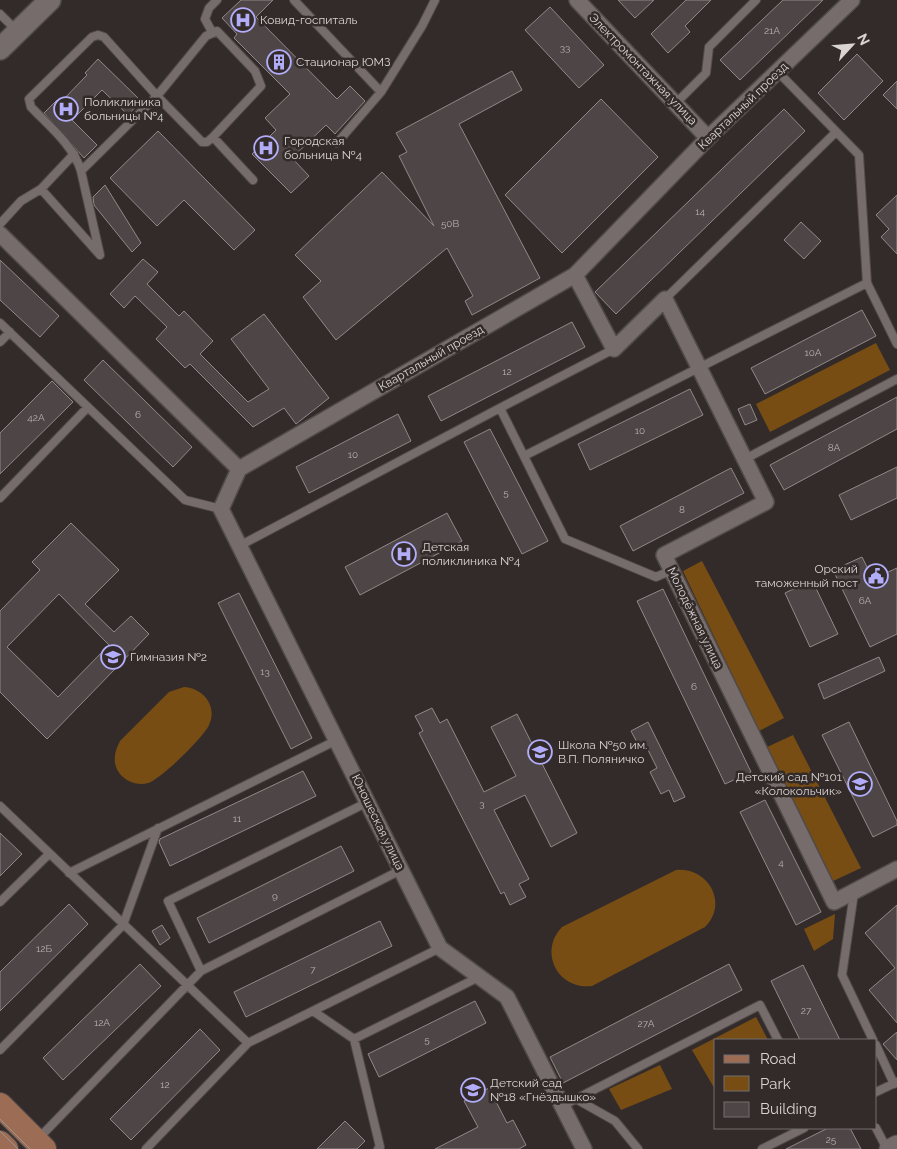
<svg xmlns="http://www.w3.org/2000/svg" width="897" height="1149" font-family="Raleway,sans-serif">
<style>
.park{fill:#774d13}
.building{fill:#4d4546;stroke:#928889;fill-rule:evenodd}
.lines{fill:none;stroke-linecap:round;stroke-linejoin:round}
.service-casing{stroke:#504a48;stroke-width:10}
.minor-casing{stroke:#504a48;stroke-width:18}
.tertiary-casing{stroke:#504a48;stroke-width:21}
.secondary-casing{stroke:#504a48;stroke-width:24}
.primary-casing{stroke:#504a48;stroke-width:26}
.service{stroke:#756c6b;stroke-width:8}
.minor{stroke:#756c6b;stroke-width:15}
.tertiary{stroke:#756c6b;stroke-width:19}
.secondary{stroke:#756c6b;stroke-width:21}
.primary{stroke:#9c6d54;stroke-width:24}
.tram{stroke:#9c9695;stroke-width:1}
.labels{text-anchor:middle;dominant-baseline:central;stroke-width:5;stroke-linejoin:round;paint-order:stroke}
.number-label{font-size:10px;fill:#b6b0b0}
.poi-label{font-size:12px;fill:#d9d4d3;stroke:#332b2a;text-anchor:start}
.street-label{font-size:12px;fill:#d9d4d3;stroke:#332b2a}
</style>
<rect width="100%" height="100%" fill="#332b2a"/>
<path class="park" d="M876,343l14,27 -120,62 -14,-28z
M702,561l82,157 -25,13 -76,-160z
M184,687c19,1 34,19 25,38 -5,12 -49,55 -61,58 -10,3 -21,-1 -28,-9 -8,-10 -6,-22 0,-33l49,-49z
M793,735l68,133 -30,14 -66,-134z
M676,870c32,-3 53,33 29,57l-113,59c-34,4 -54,-34 -30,-59z
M835,914l-2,25 -19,12 -10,-22z
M756,1017l12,23h-52v51l-24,-41z
M660,1065l12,24 -51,21 -12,-21z"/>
<path class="building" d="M241,0h32l-17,17 81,82 13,-13 15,15 -30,33 -9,-9 -34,33 17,18 -18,17 -39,-39 24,-24 -11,-12 25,-24 -56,-56 3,-4 -15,-16z
M618,0h36l-19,18z
M686,0h25l-26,26 5,6 -22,21 -17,-19z
M783,0h40l-83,80 -20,-20z
M550,7l54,58 -25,23 -54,-58z
M857,54l26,27 -39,39 -26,-27z
M98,59l43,42 -13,14 -26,-25 -30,30 25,25 -13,13 -40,-45 13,-13 3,3 27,-28 -2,-2z
M512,71l10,19 -63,34 81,154 -68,37 -7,-14 8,-5 -26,-48 -111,92 -33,-43 18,-16 -26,-26 87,-83 52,54 -35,-70 8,-4 -11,-19z
M897,81v28l-14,-14z
M601,99l57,58 -96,96 -57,-58z
M784,109l21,22 -189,183 -21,-22z
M158,131l97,99 -21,20 -50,-50 -27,26 -47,-48z
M105,185l36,58 -9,9 -38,-47 -1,-8z
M897,195v59l-16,-17 8,-8 -13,-14z
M801,222l20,19 -17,18 -20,-19z
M143,259l15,13 -11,12 32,32 5,-5 29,30 -13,13 48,48 21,-13 -38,-50 33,-25 65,84 -33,26 -12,-16 -31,19 -63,-63 -5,4 -29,-29 11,-12 -32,-31 -11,12 -14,-14z
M0,260l59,56 -19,21 -40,-37z
M862,310l14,26 -111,58 -14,-26z
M572,322l13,25 -144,74 -13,-25z
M103,360l89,87 -19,20 -89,-87z
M52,381l21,21 -73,72v-41z
M690,389l13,26 -113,55 -12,-26z
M897,397v32l-113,61 -14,-25z
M750,404l7,16 -12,5 -7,-16z
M398,414l13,27 -102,52 -13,-26z
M490,429l58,112 -26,13 -58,-112z
M897,467v31l-46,22 -12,-25z
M731,468l13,25 -111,58 -13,-25z
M447,513l15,28 -102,54 -15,-28z
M71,523l48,47 -34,34 29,28 17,-16 18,18 -102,105 -47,-47v-81l40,-41 -8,-8zM59,594l50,51 -51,52 -51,-50z
M862,557l11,22 24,-11v66l-27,13 -37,-77z
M812,580l26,54 -28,13 -25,-54z
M663,589l88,183 -26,12 -88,-183z
M239,593l73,145 -21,11 -73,-146z
M879,657l6,14 -61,28 -6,-15z
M432,708l8,15 7,-4 37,73 32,-16 -25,-49 26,-13 60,119 -26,14 -26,-52 -31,15 35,69 -10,5 7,13 -16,8 -6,-13 -3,2 -82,-161 4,-2 -8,-15z
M648,722l37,75 -11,5 -5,-12 -8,4 -11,-22 7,-4 -12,-24 -6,2 -8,-15z
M849,722l48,99v4l-24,12 -51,-102z
M303,771l13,25 -146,70 -11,-24 1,-3z
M765,800l56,112 -25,13 -56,-113z
M0,833l22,21 -22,22z
M341,846l13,25 -145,72 -12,-25z
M69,904l19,20 -88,87v-39z
M897,905v118l-28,-33 26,-22 -30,-35z
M380,921l12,25 -146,71 -12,-25z
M162,925l8,13 -10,7 -8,-14z
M140,964l21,22 -98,94 -20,-22z
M729,964l13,26 -179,93 -13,-26z
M803,965l37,75h-40l-29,-59z
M475,1001l11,22 -107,54 -11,-23z
M200,1029l20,21 -89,90 -21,-21z
M897,1032v28l-14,-16z
M489,1088l18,35 6,-3 13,25 -7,4h-84l43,-22 -14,-26z
M345,1121l20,20 -8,8h-40z
M828,1128h22l11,21h-75z"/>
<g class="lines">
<g class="service-casing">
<path id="service" d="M294,0l87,92
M0,14l16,16
M217,31l38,40 6,15 -48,51 -6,5h-5l-45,-46 49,-60z
M212,32l-7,-13 4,-11 8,-8
M778,72l81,83 8,128 30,61
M675,104l31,-31 3,-26 47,-47
M213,137l40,43
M337,143l44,-51 41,-66 13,-26
M41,189l33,-35
M0,224l21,-23 20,-12 59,66 -19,-84c-7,-25 -33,-46 -50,-64l-2,-8 63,-62 6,-2 6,2 53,59 -76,75
M665,299l171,-167
M0,323l185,177 36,9
M0,342l10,-10
M614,349l-114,59 65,131 91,38 16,-7
M524,456l343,-173
M745,459l152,-80
M0,498l88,-91
M241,545l259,-137
M0,806l248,237
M69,873l268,-133
M854,893l-12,82 31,65
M0,902l49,-48
M201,971l-33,-70 200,-99
M313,1011l41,28 125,-62
M354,1039l26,108 -2,2
M876,1045l18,39
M0,1050l123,-125 35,-97
M876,1092l21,-10
M576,1099l39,22 23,28
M562,1106l198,-101 18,35
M876,1128l11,21
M38,1139l163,-168 200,-101
M146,1149l102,-106 192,-95
M762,1149l42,-21"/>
</g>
<g class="minor-casing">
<path id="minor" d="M577,0l131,138
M0,234l239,235 336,-194 133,-137 144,-138
M575,275l39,74 51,-50 101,203 -102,53 170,347 63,-33
M239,469l-18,40 219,439 67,49 77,152"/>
</g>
<g class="tertiary-casing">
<path id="tertiary" d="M889,1149l8,-4"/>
</g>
<g class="secondary-casing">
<path id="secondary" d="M0,49l50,-49"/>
</g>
<g class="primary-casing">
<path id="primary" d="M0,1105l44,44
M0,1143l6,6"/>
</g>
<use href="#service" class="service"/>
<use href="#minor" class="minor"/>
<use href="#tertiary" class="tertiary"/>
<use href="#secondary" class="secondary"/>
<use href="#primary" class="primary"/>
<path class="tram" d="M0,1119l30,30
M0,1131l18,18"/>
</g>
<defs>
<g id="hospital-ring" transform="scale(1.25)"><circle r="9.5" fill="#332b2a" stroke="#b2adf9" stroke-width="1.5"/><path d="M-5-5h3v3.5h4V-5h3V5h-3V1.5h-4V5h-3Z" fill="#b2adf9"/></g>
<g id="building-ring" transform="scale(1.25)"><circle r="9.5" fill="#332b2a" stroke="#b2adf9" stroke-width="1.5"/><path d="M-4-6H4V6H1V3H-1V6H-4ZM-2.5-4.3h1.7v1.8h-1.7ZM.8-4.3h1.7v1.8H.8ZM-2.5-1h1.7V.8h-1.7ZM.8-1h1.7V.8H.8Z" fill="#b2adf9"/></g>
<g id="civic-ring" transform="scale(1.25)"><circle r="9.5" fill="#332b2a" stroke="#b2adf9" stroke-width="1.5"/><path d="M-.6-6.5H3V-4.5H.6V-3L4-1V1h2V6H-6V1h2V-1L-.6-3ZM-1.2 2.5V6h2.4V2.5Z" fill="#b2adf9"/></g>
<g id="school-ring" transform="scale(1.25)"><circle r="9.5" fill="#332b2a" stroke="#b2adf9" stroke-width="1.5"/><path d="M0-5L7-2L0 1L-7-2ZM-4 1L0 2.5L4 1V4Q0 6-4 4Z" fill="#b2adf9"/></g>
</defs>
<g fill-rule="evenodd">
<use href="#hospital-ring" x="243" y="20"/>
<use href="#building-ring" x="279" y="62"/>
<use href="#hospital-ring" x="66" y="109"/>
<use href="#hospital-ring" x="266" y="148"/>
<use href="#hospital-ring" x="404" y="554"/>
<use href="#civic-ring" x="876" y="576"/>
<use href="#school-ring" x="113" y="657"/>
<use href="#school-ring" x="540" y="752"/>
<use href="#school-ring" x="860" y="784"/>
<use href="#school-ring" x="473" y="1090"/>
</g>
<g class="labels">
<g class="number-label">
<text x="772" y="30">21А</text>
<text x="565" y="47">33</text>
<text x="700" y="211">14</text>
<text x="450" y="223">50В</text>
<text x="813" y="352">10А</text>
<text x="507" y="371">12</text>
<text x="138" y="414">6</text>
<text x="36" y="417">42А</text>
<text x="640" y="430">10</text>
<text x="834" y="447">8А</text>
<text x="353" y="454">10</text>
<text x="506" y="492">5</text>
<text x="682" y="509">8</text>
<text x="865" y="600">6А</text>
<text x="265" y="671">13</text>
<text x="694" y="686">6</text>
<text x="482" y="803">3</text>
<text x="237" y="818">11</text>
<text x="781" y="862">4</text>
<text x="275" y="895">9</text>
<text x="44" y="948">12Б</text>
<text x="313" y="969">7</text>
<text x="806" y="1010">27</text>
<text x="102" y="1022">12А</text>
<text x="646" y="1023">27А</text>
<text x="427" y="1039">5</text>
<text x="165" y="1084">12</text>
<text x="831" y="1139">25</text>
</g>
<g class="poi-label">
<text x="260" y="20">Ковид-госпиталь</text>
<text x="296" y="62">Стационар ЮМЗ</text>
<text x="84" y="102">Поликлиника<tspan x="84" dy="14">больницы №4</tspan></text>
<text x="284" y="141">Городская<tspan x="284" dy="14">больница №4</tspan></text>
<text x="422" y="547">Детская<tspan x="422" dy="14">поликлиника №4</tspan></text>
<text x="858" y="569" text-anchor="end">Орский<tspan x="858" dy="14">таможенный пост</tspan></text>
<text x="130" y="657">Гимназия №2</text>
<text x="558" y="745">Школа №50 им.<tspan x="558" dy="14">В.П. Поляничко</tspan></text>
<text x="842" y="777" text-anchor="end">Детский сад №101<tspan x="842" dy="14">«Колокольчик»</tspan></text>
<text x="490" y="1083">Детский сад<tspan x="490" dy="14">№18 «Гнёздышко»</tspan></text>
</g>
<g class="street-label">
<text transform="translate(643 69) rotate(46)">Электромонтажная улица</text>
<text transform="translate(743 106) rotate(-44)">Квартальный проезд</text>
<text transform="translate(431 358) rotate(-30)">Квартальный проезд</text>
<text transform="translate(695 618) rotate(64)">Молодёжная улица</text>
<text transform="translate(378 822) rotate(64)">Юношеская улица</text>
</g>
</g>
<rect x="714" y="1039" width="162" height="90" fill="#332b2a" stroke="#756f6e"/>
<rect x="724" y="1055" width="25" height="8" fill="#9c6d54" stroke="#756f6e"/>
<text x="760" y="1064" font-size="15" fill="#d9d4d3">Road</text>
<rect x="724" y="1076" width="25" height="15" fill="#774d13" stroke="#756f6e"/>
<text x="760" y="1089" font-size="15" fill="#d9d4d3">Park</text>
<rect x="724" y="1102" width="25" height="15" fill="#4d4546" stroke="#756f6e"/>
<text x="760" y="1114" font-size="15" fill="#d9d4d3">Building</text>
<g transform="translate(852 45) rotate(64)" stroke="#332b2a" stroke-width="4" paint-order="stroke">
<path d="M0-4L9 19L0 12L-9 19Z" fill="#d9d4d3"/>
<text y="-8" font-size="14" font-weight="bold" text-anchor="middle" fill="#d9d4d3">N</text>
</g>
</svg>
